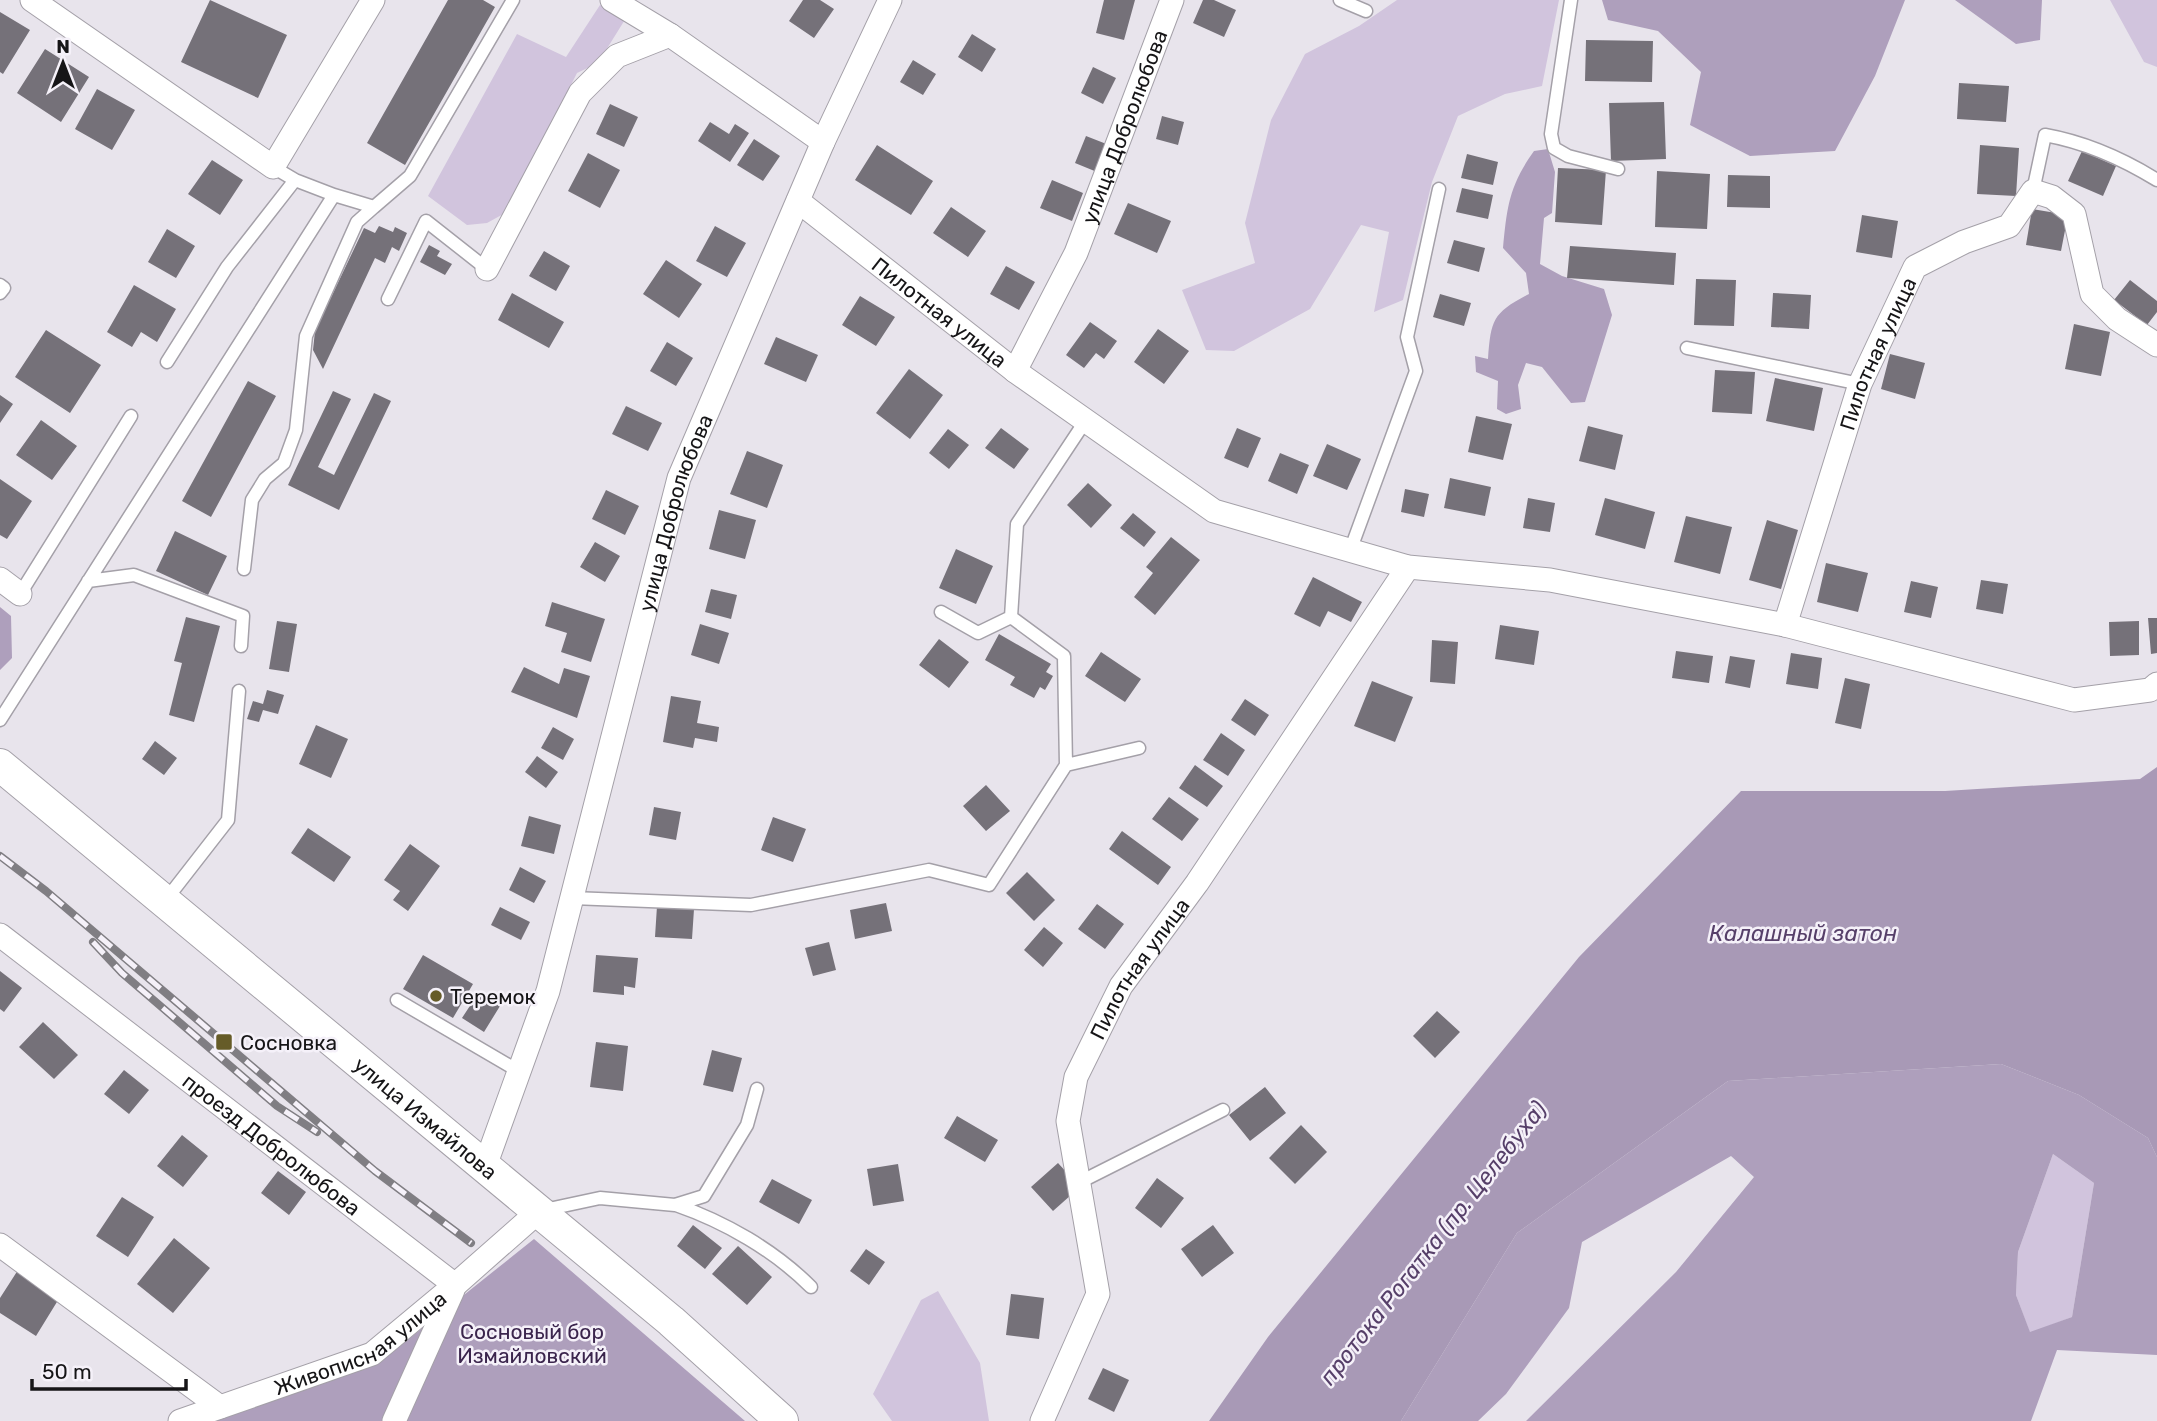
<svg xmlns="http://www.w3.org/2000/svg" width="2157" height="1421" font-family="Rubik,sans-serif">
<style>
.green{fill:#d1c4dd}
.forest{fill:#ae9fbc;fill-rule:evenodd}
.water{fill:#a899b6}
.building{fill:#757179}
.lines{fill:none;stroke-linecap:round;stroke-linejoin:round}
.service-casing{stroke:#a4a0a8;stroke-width:15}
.minor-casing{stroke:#a4a0a8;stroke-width:25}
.secondary-casing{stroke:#a4a0a8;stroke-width:34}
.service{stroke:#fff;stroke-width:12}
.minor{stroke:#fff;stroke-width:23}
.secondary{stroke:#fff;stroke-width:32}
.rail-casing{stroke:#807e83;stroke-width:8}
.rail{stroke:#f5f1f9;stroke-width:5;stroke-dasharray:16;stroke-linecap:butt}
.poi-dot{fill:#665c28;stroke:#f5f1f9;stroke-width:2.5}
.labels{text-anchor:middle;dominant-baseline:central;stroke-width:5;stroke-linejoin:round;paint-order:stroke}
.street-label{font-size:21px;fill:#161517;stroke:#f5f1f9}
.poi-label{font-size:21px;fill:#161517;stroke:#f5f1f9;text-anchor:start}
.park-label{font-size:21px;fill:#3b254d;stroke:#f5f1f9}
.water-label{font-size:23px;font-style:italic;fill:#563f69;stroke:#f5f1f9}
</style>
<rect width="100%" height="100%" fill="#e8e4ec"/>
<path class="green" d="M1397,0h162l-17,86 -37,8 -47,22 -26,66 -29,118 -29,12 15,-80 -28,-7 -51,84 -76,42 -28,-1 -24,-60 73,-27 -10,-40 26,-103 34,-66 54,-28z
M2110,0h47v67l-13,-5z
M600,5l26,13 -28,45 -21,10 -70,139 -20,11 -20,2 -39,-29 89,-162 49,23z
M2053,1154l41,29 -22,134 -42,16 -14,-38 2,-43z
M938,1291l42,72 9,58h-97l-19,-27 48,-94z"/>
<path class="forest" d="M1602,0h303l-30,76 -40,75 -85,5 -60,-31 11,-53 -43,-41 -50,-11z
M1955,0h87l-2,40 -24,4z
M1548,149l7,23 -3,41 -8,5 -4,46 22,12 42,13 8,26 -27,87 -14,1 -29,-36 -16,-4 -8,22 3,24 -15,5 -9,-5 1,-28 -22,-9 -1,-16 13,3c3,-40 5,-46 41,-65l-3,-21 -23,-25c4,-41 6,-62 31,-97z
M0,607l11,9 1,42 -12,12z
M2001,1064l78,31 69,43 9,19v198l-100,-5 -26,71h-505l150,-149 78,-95 -23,-21 -149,86 -13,66 -63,86 -28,27h-77l116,-188 211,-152zM2053,1154l41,29 -22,134 -42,15 -14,-37 2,-43z
M534,1239l211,182h-534l169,-59z"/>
<path class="water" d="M2157,767v390l-9,-19 -69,-43 -78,-31 -273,17 -211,152 -116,188h-192l59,-84 311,-380 162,-166h204l195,-12z"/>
<path class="building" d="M210,0l77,35 -29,63 -77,-36z
M448,0h35l12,7 -90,158 -38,-22z
M803,0h17l14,9 -20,29 -25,-17z
M1104,0h31l-11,40 -28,-7z
M1203,0h11l22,10 -12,27 -31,-14z
M0,12l30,18 -27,44 -3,-2z
M972,34l24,15 -14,23 -24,-15z
M1586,40l67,1 -1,41 -67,-1z
M45,49l44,28 -28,45 -44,-29z
M913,60l23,14 -13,21 -23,-13z
M1093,67l23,11 -13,26 -22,-11z
M1959,83l50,3 -3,36 -49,-3z
M97,89l38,21 -23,40 -37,-21z
M1664,102l2,57 -55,2 -2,-58z
M610,104l28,13 -14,30 -28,-13z
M1162,116l22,6 -6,23 -22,-6z
M710,122l19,12 6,-10 14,9 -19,29 -32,-21z
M1086,136l23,9 -12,27 -22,-9z
M754,139l26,17 -17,25 -26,-16z
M877,145l56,36 -22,34 -56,-35z
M1980,145l39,3 -3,48 -39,-2z
M2082,151l34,15 -13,30 -35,-15z
M588,153l32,17 -20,38 -32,-17z
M1467,154l31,8 -5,23 -32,-7z
M212,160l31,20 -23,35 -32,-21z
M1558,168l48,2 -4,55 -47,-3z
M1657,171l53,3 -3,55 -52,-2z
M1728,175l42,1v32l-43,-1z
M1052,180l31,13 -11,28 -32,-13z
M1462,188l31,7 -5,24 -32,-7z
M1128,203l43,18 -14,32 -43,-19z
M951,207l35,24 -18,26 -35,-24z
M2032,209l36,6 -7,36 -35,-6z
M1862,215l36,6 -6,37 -36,-6z
M379,226l14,6 2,-5 12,6 -8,18 -7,-4 -7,16 -10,-5 -52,111 -10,-19 2,-19 49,-103 11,5z
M715,226l31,17 -19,34 -31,-16z
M167,229l28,17 -19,32 -28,-16z
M1454,240l31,8 -6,24 -32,-9z
M429,245l11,6 -3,5 15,8 -7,11 -25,-13z
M1570,246l106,7 -2,32 -107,-7z
M544,251l26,15 -14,25 -27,-15z
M666,260l36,24 -23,34 -36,-24z
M1006,266l29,16 -16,28 -29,-16z
M1696,279l40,1 -2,46 -40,-1z
M2130,280l27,21v11l-10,13 -33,-25z
M134,285l42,24 -19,33 -16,-10 -9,15 -25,-15z
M512,293l52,29 -15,26 -51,-28z
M1773,293l38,2 -2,34 -38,-2z
M1440,294l31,9 -7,23 -31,-9z
M860,296l35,21 -19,29 -34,-21z
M1090,322l27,19 -13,18 -8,-6 -12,15 -18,-13z
M2074,324l36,8 -9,44 -36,-7z
M1158,329l31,22 -25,33 -30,-22z
M46,330l55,35 -31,48 -55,-36z
M776,337l42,18 -12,27 -42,-18z
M667,342l26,16 -17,28 -26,-15z
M1890,354l35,9 -10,36 -34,-10z
M909,369l34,26 -33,44 -34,-26z
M1715,370l40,2 -3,42 -40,-2z
M1775,378l48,10 -9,43 -48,-10z
M248,381l28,15 -65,121 -29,-16z
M333,391l18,8 -33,68 16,8 40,-82 17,8 -52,109 -51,-25z
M0,395l13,9 -13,19z
M626,406l36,17 -14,28 -36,-17z
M1476,416l36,8 -9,36 -35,-8z
M41,420l36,26 -25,34 -36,-25z
M1588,426l35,9 -8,35 -36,-9z
M1001,428l28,21 -15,20 -29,-21z
M1237,428l24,10 -13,30 -24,-10z
M948,429l21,16 -20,24 -20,-16z
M1327,444l34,15 -14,31 -34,-14z
M747,451l36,14 -16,43 -37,-14z
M1280,453l29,12 -12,29 -29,-13z
M1450,478l41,9 -6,29 -41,-8z
M0,479l32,22 -25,38 -7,-4z
M1088,483l24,22 -21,23 -24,-23z
M1405,489l24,5 -5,23 -23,-5z
M606,490l33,16 -14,29 -33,-16z
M1528,498l27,5 -5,29 -27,-4z
M1605,498l50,14 -10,37 -50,-14z
M719,510l37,10 -11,39 -36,-10z
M1133,513l23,19 -12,15 -24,-19z
M1686,516l46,11 -12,47 -46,-12z
M1767,520l31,10 -17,59 -32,-9z
M175,531l52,25 -19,39 -52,-24z
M1171,537l29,23 -45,55 -21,-18 19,-24 -7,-6z
M595,542l25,14 -15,26 -25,-15z
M956,549l37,17 -17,38 -37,-16z
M1826,563l42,10 -10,39 -41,-10z
M1313,577l49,25 -11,20 -23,-11 -8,16 -26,-13z
M1981,580l27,4 -5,30 -27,-5z
M1911,581l27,6 -7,31 -27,-6z
M711,589l26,6 -6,24 -26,-7z
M552,602l53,17 -14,43 -30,-10 6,-19 -22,-7z
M186,617l34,9 -26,96 -25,-7 13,-52 -8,-2z
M2148,618h9v35l-6,1z
M277,621l20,3 -8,48 -20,-3z
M2139,621v34l-29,1 -1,-34z
M700,624l29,9 -10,31 -28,-9z
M1500,625l39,6 -5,34 -39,-6z
M999,634l52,30 -5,8 7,4 -8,14 -5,-3 -6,11 -24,-13 5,-8 -30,-17z
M939,639l30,23 -20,26 -30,-23z
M1432,640l26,2 -3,42 -25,-2z
M1676,651l37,5 -4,27 -37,-5z
M1101,652l40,27 -16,23 -40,-26z
M1791,653l31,5 -4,31 -32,-5z
M1730,656l25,4 -5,28 -25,-5z
M524,667l35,17 5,-16 26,8 -13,42 -66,-26z
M1845,678l25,6 -9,45 -26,-6z
M1372,681l41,16 -18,45 -41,-16z
M267,690l17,5 -6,19 -15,-4 -4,12 -12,-3 6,-18 10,3z
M671,696l30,5 -4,22 22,4 -2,15 -22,-4 -2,10 -30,-6z
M1245,699l24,16 -14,21 -24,-16z
M316,725l32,14 -17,39 -32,-14z
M553,727l21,12 -11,21 -22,-12z
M1221,733l24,17 -17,26 -25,-16z
M155,741l22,17 -13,17 -22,-16z
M537,756l21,16 -12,16 -21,-16z
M1195,765l28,21 -16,21 -28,-19z
M986,785l24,26 -24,20 -23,-25z
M1169,797l30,22 -17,22 -30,-22z
M654,807l27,5 -5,28 -27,-5z
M529,816l32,9 -7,29 -33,-8z
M773,817l33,12 -13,33 -32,-12z
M308,828l43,29 -17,25 -43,-29z
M1122,831l49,36 -13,18 -49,-36z
M410,844l30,22 -32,45 -15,-11 7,-9 -16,-11z
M520,867l26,14 -12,22 -25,-13z
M1027,872l28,28 -21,21 -28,-28z
M886,903l6,28 -37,8 -5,-29z
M1097,904l27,20 -19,25 -27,-20z
M657,906l37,3 -2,30 -37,-2z
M500,907l30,15 -9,18 -30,-15z
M1044,927l19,16 -20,24 -19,-17z
M829,942l7,28 -23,6 -8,-28z
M423,955l50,29 -20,34 -50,-29z
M596,955l42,3 -3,30 -11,-2v9l-31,-3z
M0,971l22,17 -18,24 -4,-3z
M479,992l21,14 -16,26 -22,-14z
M1437,1011l23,21 -25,26 -22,-22z
M43,1022l35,33 -24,24 -35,-32z
M596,1042l32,4 -5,45 -33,-4z
M712,1050l30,8 -9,34 -30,-7z
M124,1070l25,20 -20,24 -25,-20z
M1265,1087l21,26 -36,28 -21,-26z
M957,1116l41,24 -13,22 -41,-24z
M1301,1125l26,27 -32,32 -26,-26z
M182,1135l26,21 -25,31 -26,-21z
M1058,1163l22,24 -27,24 -22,-24z
M898,1164l6,37 -31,5 -6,-37z
M278,1171l28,21 -17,23 -28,-22z
M1157,1178l27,20 -23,30 -26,-20z
M772,1179l40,21 -13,24 -40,-22z
M122,1197l32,20 -26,40 -32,-21z
M693,1225l29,23 -17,21 -28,-23z
M1213,1225l21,28 -32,24 -21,-28z
M174,1238l36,30 -37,45 -36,-29z
M738,1246l34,31 -25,28 -35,-31z
M866,1249l19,13 -16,23 -19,-14z
M18,1270l42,27 -24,39 -36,-23v-15z
M1011,1294l33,4 -5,41 -33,-4z
M1103,1368l26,12 -15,32 -26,-13z"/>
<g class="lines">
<g class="service-casing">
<path id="service" d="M1340,0l26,11
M1571,0l-20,134 3,14 14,8 50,13
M2033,191l12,-56c39,7 78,24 112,45
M334,195l40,12 36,-31 103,-176
M0,285l4,3 -4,5
M388,299l38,-78 61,48
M1687,348l173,36
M167,362l60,-95 68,-87
M1350,551l66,-180 -9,-34 32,-148
M244,569l8,-69 13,-21 19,-16 12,-33 10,-94 51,-114 17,-15
M88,581l46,-6 109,41 -2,30
M20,594l111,-178
M941,612l37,21 33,-16
M0,720l334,-525 -39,-15 -22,-13
M1066,765l73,-17
M572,898l179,7 178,-35 60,15 77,-120 -2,-109 -53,-39 6,-93 69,-104
M165,901l63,-81 11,-129
M397,1000l123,72
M1080,1182l143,-72
M676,1205c49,17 98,45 135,82
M544,1210l56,-12 75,7 29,-9 43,-71 10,-36"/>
</g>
<g class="minor-casing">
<g id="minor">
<path d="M32,0l241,167 100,-167"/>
<path d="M612,0l58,35 153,107"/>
<path id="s1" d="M798,201l217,170 199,140 194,56 142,13 235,45 289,75 76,-10 7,-6"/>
<path d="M487,269l93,-176 37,-37 53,-21"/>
<path id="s2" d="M1015,371l61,-118 96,-253"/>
<path d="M0,579l20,15"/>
<path id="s3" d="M1785,625l75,-241 55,-117 49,-25 45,-16 24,-35 19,6 22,17 18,80 25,25 40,26"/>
<path id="s4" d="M0,935l455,350 84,-74"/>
<path id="s5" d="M485,1166l63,-175 131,-513 144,-336 67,-142"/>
<path d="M0,1245l220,162"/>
<path id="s6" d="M180,1421l192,-67 83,-69"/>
<path d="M394,1421l59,-131"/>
<path id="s7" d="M1042,1421l56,-127 -30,-173 8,-44 45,-91 76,-103 211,-316"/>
</g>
</g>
<g class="secondary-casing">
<g id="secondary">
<path id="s8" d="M0,765l671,556 111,100"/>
</g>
</g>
<use href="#service" class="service"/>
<use href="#minor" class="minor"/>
<use href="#secondary" class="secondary"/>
<g class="rail-casing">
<path id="rail" d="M0,856l46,35 329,280 96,72
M93,942l29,31 155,133 40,26"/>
</g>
<use href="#rail" class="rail"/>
</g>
<g class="poi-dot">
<circle cx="436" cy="996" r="7"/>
<rect x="215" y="1033" width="18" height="18" rx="3.5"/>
</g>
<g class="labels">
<g class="street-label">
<text stroke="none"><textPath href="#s2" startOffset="268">улица Добролюбова</textPath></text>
<text stroke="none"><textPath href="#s1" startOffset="180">Пилотная улица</textPath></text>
<text stroke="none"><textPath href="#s3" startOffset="287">Пилотная улица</textPath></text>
<text stroke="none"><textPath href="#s5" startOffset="681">улица Добролюбова</textPath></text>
<text stroke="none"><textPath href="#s7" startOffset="485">Пилотная улица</textPath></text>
<text stroke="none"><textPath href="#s8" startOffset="553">улица Измайлова</textPath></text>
<text stroke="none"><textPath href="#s4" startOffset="343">проезд Добролюбова</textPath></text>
<text stroke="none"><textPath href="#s6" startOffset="198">Живописная улица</textPath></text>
</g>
<g class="poi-label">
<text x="450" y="996">Теремок</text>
<text x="240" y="1042">Сосновка</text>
</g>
<g class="park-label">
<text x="532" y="1331">Сосновый бор<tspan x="532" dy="24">Измайловский</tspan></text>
</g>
<g class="water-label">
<text x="1803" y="933">Калашный затон</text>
<text transform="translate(1433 1243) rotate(-52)">протока Рогатка (пр. Целебуха)</text>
</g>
</g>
<g transform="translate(63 63)" stroke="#f5f1f9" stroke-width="5" paint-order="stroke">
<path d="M0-5L12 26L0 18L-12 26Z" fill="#161517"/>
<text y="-10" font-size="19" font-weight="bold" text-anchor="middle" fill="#161517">N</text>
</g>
<path d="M32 1379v10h154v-10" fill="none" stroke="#161517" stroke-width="3.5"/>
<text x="42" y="1379" font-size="21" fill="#161517" stroke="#f5f1f9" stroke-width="5" paint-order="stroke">50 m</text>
</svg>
